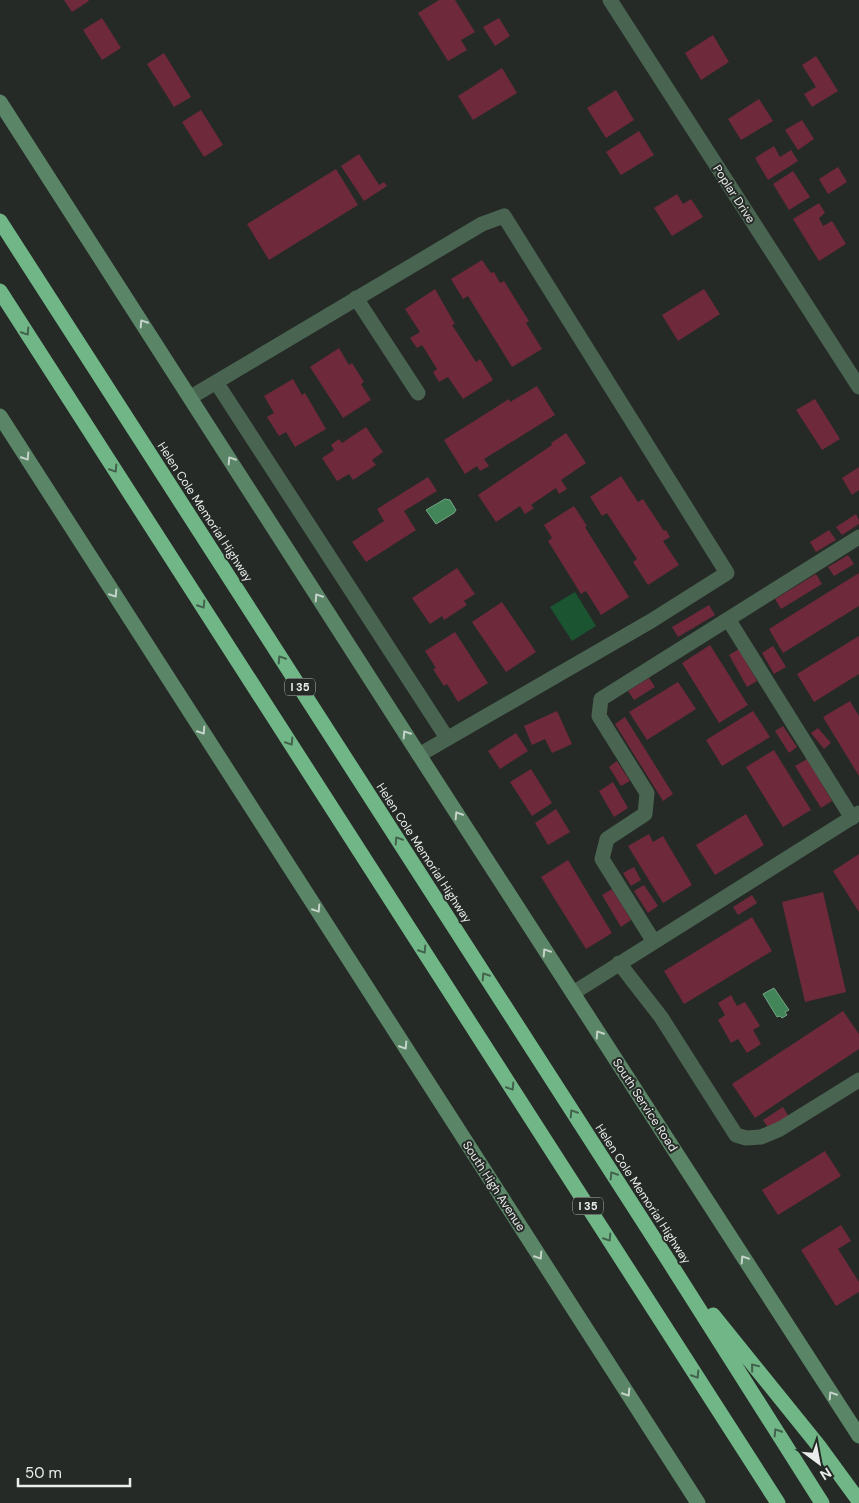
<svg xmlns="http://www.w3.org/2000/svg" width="859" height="1503" font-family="'DM Sans',sans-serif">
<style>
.green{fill:#1a5430}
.water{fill:#418558;stroke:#74a484}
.building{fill:#6e293b}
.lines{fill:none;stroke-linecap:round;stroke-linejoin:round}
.street{stroke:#496450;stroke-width:15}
.secondary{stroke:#5a8566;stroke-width:15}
.highway{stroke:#71b686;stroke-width:15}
.oneway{stroke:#c6d3ca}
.oneway2{stroke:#43624d}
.labels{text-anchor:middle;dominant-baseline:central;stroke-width:4;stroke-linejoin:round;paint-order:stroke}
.shield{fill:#252a27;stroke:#afb2b0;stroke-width:1}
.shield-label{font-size:11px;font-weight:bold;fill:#eaedeb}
.street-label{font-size:12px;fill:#eaedeb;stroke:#252a27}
</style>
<rect width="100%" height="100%" fill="#252a27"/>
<path class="green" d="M575,592l21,34 -24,15 -22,-34z"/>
<path class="water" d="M445,499l5,1 6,10 -2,3 -18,11 -10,-14z
M774,988l15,22 -4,2 2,3 -5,3 -2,-2 -3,1 -14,-23z"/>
<path class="building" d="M64,0h24l1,1 -17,11z
M439,0h16l20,32 -14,8 6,10 -19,11 -30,-48z
M102,18l19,30 -19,12 -19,-30z
M499,18l11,18 -15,10 -12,-19z
M713,35l16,27 -28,18 -16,-27z
M164,53l27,44 -17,10 -27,-43z
M816,56l22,35 -26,16 -8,-13 12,-7 -14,-22z
M502,68l15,25 -44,27 -15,-24z
M616,90l18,30 -28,18 -19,-30z
M759,99l14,22 -32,19 -13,-21z
M201,110l22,35 -19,12 -22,-35z
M802,120l12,19 -16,11 -13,-20z
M639,131l15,24 -33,20 -15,-23z
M774,146l6,11 11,-7 7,11 -30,19 -13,-22z
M359,154l20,31 5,-3 3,4 -23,15 -23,-35z
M838,167l9,15 -19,12 -9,-15z
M336,169l22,36 -89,55 -22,-36z
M793,171l17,26 -21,13 -16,-26z
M677,194l6,10 8,-5 12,18 -31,19 -18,-28z
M819,203l6,10 -6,5 4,8 9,-5 14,23 -27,17 -26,-42z
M482,260l9,13 3,-1 6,11 4,-2 25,40 -3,2 16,26 -30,18 -44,-71 -5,3 -12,-20z
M435,289l20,35 -3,1 24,37 4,-3 13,21 -30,19 -15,-22 -9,5 -6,-10 4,-3 -15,-24 -5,3 -7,-10 10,-6 -15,-23z
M704,289l16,25 -42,27 -16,-26z
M339,348l10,17 3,-2 12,19 -3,2 10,16 -28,18 -33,-51z
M293,379l9,16 3,-2 21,36 -31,18 -9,-15 -7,4 -12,-19 7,-4 -10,-17z
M537,386l18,29 -71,44 5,7 -9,5 -3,-5 -12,8 -21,-34 65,-41 1,3z
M815,399l25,40 -18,11 -26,-40z
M366,427l17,25 -11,8 4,5 -23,15 -4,-6 -12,7 -15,-23 12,-8 -3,-5 8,-6 3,4z
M566,433l20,30 -25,17 6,9 -8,5 -3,-6 -25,17 3,3 -9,6 -5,-8 -24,16 -18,-27 74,-50 -1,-2z
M859,467v23l-7,5 -10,-17z
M621,476l17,26 5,-3 21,32 2,-1 4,7 -7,4 16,24 -31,20 -15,-23 4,-3 -30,-46 -5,3 -12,-19z
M428,477l9,14 -33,20 12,19 -50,32 -14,-20 32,-21 -7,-12z
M574,506l13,20 -2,1 8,13 36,57 -28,18 -15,-24 -5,3 -33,-53 4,-3 -8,-13z
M856,514l3,6v4l-17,11 -6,-8z
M829,530l7,10 -20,12 -6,-10z
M848,555l6,9 -20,12 -6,-9z
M457,568l18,26 -11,7 3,4 -23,15 -2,-4 -12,8 -18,-26z
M859,573v33l-76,47 -14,-24z
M816,574l6,10 -41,25 -6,-10z
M502,602l34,50 -30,20 -34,-50z
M709,605l6,10 -37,22 -6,-10z
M455,632l33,51 -30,19 -11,-18 -3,2 -11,-17 3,-1 -11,-17z
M859,636v38l-45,28 -17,-28z
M710,645l38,60 -29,18 -37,-60z
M773,646l13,21 -12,7 -12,-21z
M739,649l18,32 -10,6 -18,-32z
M649,678l6,9 -21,13 -6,-9z
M678,682l18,27 -49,31 -18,-28z
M850,701l9,15v60l-36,-59z
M557,711l15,33 -20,9 -7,-14 -13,6 -8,-19z
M753,711l17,26 -48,29 -16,-26z
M625,717l48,77 -10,7 -48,-77z
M783,726l14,21 -8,6 -14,-22z
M818,728l13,15 -7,6 -13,-16z
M516,733l12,18 -28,18 -12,-18z
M774,750l37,60 -28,17 -37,-60z
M807,759l25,42 -11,7 -26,-42z
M617,761l13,20 -9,5 -12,-19z
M531,769l21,34 -20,13 -22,-34z
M613,782l15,26 -14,9 -15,-26z
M556,809l14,23 -22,13 -13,-22z
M746,814l18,31 -49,30 -19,-30z
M649,834l4,8 10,-6 29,49 -29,18 -35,-57z
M859,854v58l-26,-41z
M568,860l44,73 -26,16 -45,-72z
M634,867l7,13 -10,6 -8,-13z
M644,885l14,21 -10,7 -14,-22z
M612,889l19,31 -10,7 -19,-32z
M823,892l23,100 -41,10 -23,-100z
M752,895l5,8 -19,12 -5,-8z
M752,917l20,34 -88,53 -20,-33z
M731,995l6,11 8,-4 15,24 -7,4 8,14 -14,9 -9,-14 -7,4 -13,-23 7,-5 -7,-12z
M843,1011l16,23v15l-104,69 -23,-34z
M783,1107l6,10 -20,12 -6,-9z
M825,1151l16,25 -63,39 -16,-25z
M841,1225l10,16 -13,8 21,33v10l-23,14 -35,-56z"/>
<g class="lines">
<path class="street" d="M610,0l249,387
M356,298l62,95
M216,382l231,356
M191,397l291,-173 22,-8 223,357 -76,48 -232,134
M728,619l124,199
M654,942l-52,-83 5,-20 38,-25 2,-21 -48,-77 2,-17 258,-162
M619,963l42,54 75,118 10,3 15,-1 19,-8 79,-49
M573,993l286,-180"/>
<path class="secondary" d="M0,102l432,673 427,661
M0,416l698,1087"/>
<path class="highway" d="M0,221l668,1039 154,243
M0,291l778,1212
M713,1315l105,130 41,56"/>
</g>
<defs><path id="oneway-chevron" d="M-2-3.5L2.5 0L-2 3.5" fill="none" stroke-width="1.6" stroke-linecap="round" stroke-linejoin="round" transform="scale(1.25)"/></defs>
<g class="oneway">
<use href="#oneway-chevron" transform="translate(143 323) rotate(-123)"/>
<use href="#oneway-chevron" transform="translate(26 457) rotate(57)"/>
<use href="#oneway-chevron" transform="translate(231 460) rotate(-123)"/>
<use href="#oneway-chevron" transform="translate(114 594) rotate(57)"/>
<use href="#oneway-chevron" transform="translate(318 597) rotate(-123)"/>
<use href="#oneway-chevron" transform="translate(202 731) rotate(57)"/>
<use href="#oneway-chevron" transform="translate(406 734) rotate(-123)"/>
<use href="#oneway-chevron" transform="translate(458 815) rotate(-122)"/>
<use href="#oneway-chevron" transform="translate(317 909) rotate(57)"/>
<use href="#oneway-chevron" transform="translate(546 952) rotate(-123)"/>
<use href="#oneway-chevron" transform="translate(599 1034) rotate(-123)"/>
<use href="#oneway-chevron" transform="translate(404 1046) rotate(57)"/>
<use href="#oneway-chevron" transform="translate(539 1256) rotate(57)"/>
<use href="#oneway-chevron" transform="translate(744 1259) rotate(-123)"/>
<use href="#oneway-chevron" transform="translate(627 1393) rotate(57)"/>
<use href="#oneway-chevron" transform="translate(832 1395) rotate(-123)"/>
</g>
<g class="oneway2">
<use href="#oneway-chevron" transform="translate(26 332) rotate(57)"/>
<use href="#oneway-chevron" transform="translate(114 469) rotate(57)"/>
<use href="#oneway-chevron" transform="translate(202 605) rotate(57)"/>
<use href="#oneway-chevron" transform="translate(281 659) rotate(-123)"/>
<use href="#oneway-chevron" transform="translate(290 742) rotate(57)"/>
<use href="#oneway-chevron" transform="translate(398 840) rotate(-123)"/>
<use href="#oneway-chevron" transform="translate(423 950) rotate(57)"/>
<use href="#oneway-chevron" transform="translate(485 976) rotate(-123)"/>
<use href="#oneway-chevron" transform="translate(511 1087) rotate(57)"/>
<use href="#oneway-chevron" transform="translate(573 1113) rotate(-123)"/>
<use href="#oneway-chevron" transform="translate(613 1175) rotate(-123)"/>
<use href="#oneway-chevron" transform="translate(608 1238) rotate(57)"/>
<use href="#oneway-chevron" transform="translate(754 1367) rotate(-129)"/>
<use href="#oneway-chevron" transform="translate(696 1375) rotate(57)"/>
<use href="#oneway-chevron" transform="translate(777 1432) rotate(-122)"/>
</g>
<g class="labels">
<g class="shield">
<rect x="285" y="678.5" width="30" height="17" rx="4"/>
<rect x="573" y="1197.5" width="30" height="17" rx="4"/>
</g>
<g class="shield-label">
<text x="300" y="687">I 35</text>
<text x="588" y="1206">I 35</text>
</g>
<g class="street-label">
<text transform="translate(734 194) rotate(57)">Poplar Drive</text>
<text transform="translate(205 512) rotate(57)">Helen Cole Memorial Highway</text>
<text transform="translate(424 853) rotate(57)">Helen Cole Memorial Highway</text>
<text transform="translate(645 1105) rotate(57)">South Service Road</text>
<text transform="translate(494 1186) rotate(57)">South High Avenue</text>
<text transform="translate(643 1194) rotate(57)">Helen Cole Memorial Highway</text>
</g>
</g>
<g transform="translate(819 1463) rotate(148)" stroke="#252a27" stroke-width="4" paint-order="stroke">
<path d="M0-4L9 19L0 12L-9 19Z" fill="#eaedeb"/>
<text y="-8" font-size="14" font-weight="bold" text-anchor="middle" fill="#eaedeb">N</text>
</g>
<path d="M18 1478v8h112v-8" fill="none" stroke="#eaedeb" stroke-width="2.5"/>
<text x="25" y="1478" font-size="15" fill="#eaedeb" stroke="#252a27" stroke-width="4" paint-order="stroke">50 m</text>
</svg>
